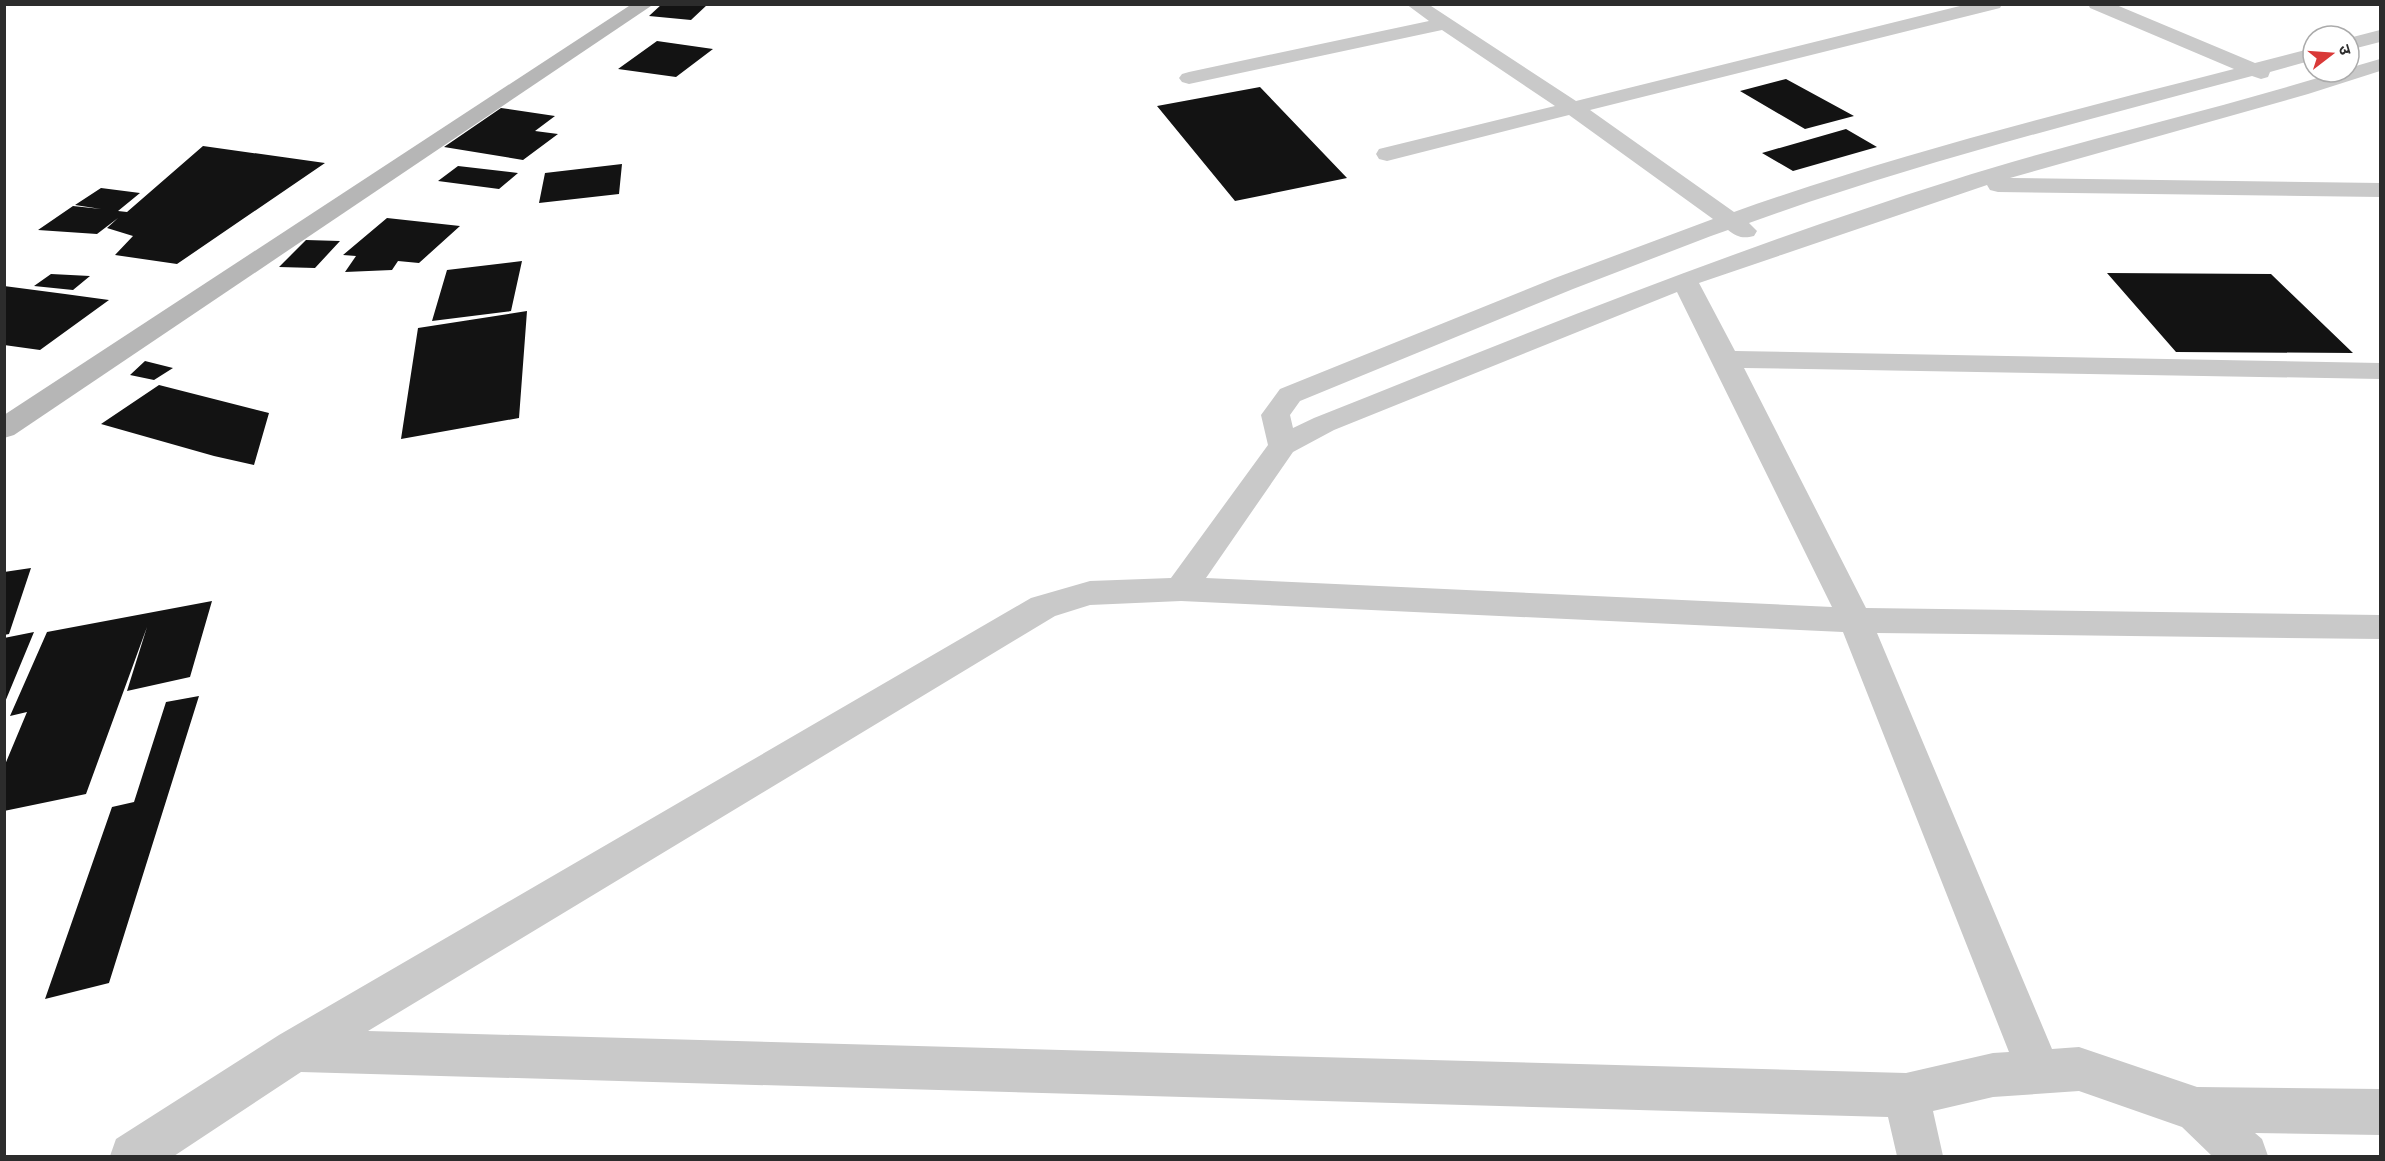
<svg xmlns="http://www.w3.org/2000/svg" width="2385" height="1161" font-family="Arial,'Noto Sans Devanagari',sans-serif">
<style>
.building{fill:#131313}
.lines{fill:none;stroke-linecap:round;stroke-linejoin:round}
.minor{fill:#c9c9c9;fill-rule:evenodd}
.secondary{fill:#b6b6b6;fill-rule:evenodd}
</style>
<rect width="100%" height="100%" fill="#fff"/>
<path class="building" d="M662,4h46l-17,16 -42,-4z
M657,41l56,8 -37,28 -58,-8z
M1786,79l68,37 -49,13 -65,-38z
M1260,87l87,91 -112,23 -78,-95z
M501,108l54,8 -20,15 23,3 -35,26 -79,-13z
M1846,129l31,18 -84,24 -31,-18z
M203,146l122,17 -148,101 -62,-9 18,-19 -26,-8 11,-10 -21,16 -59,-4 35,-24 28,3 -26,-4 26,-17 39,5 -22,18 9,1z
M622,164l-3,30 -80,9 6,-30z
M458,166l60,7 -19,16 -61,-8z
M387,218l73,8 -41,37 -21,-2 -6,9 -47,2 11,-16 -13,-1z
M306,240l34,1 -25,27 -36,-1z
M522,261l-11,50 -79,10 15,-51z
M2107,273l164,1 82,79 -177,-1z
M51,274l39,2 -17,14 -39,-4z
M4,286l61,8 44,6 -69,50 -36,-5z
M527,311l-8,107 -118,21 17,-111z
M145,361l28,7 -19,12 -24,-5z
M159,385l110,28 -15,52 -40,-9 -113,-32z
M31,568l-22,66 -5,1v-63z
M212,601l-22,76 -63,14 20,-64 -61,167 -82,17v-44l23,-55 -17,4 37,-84z
M34,632l-29,70h-1v-64z
M199,696l-90,287 -64,16 67,-192 22,-5 32,-100z"/>
<g class="lines">
<path class="minor" d="M1406,4h22l148,97 392,-97h34l-2,4 -410,102 144,102c163,-58 332,-100 500,-143l-144,-61 -2,-4h26l141,59 58,-15v12l-43,12 -2,5 -7,2 -9,-3c-169,45 -339,88 -503,147l8,8 -3,5c-11,3 -17,1 -26,-6l-17,6 -138,53 -273,112 -10,14 3,13 21,-10c210,-84 420,-169 636,-237 128,-41 259,-69 387,-109h12v-4l31,-9v12l-72,23 -298,84 370,5v14l-382,-5 -8,-2 -3,-5 -288,98 36,68 645,12v16l-636,-11 122,240 514,7v24l-503,-6 175,416 27,-2 118,40 183,2v46l-125,-2 7,6 6,17h-56l-30,-29 -103,-36 -86,6 -60,14 10,45h-46l-9,-39 -1587,-45 -127,84h-64l6,-17 163,-104 752,-437 59,-17 81,-3 97,-133 -7,-30 19,-26 275,-111 158,-59 -144,-104 -182,46 -8,-2 -3,-5 3,-5 176,-43 -113,-76 -253,54 -7,-2 -3,-4 3,-4 7,-2 240,-51zM1677,292l155,315 -626,-29 87,-126 41,-22zM1181,601l662,31 166,420 -16,1 -87,20 -1538,-42 687,-415 35,-11z
M2380,30v12l-31,8v-12z"/>
<path class="secondary" d="M632,4h22l-640,431 -10,3v-23z"/>
</g>
<rect width="2385" height="1161" fill="none" stroke="#2c2c2c" stroke-width="12"/>
<g transform="translate(2331 54) rotate(73)"><circle r="28" fill="#ffffff" stroke="#ababab" stroke-width="1.5"/>
<path d="M0-4.5L10 22L0 15L-10 22Z" fill="#d93938"/>
<text y="-9" font-size="16" font-weight="bold" text-anchor="middle" fill="#2c2c2c">उ</text>
</g>
</svg>
